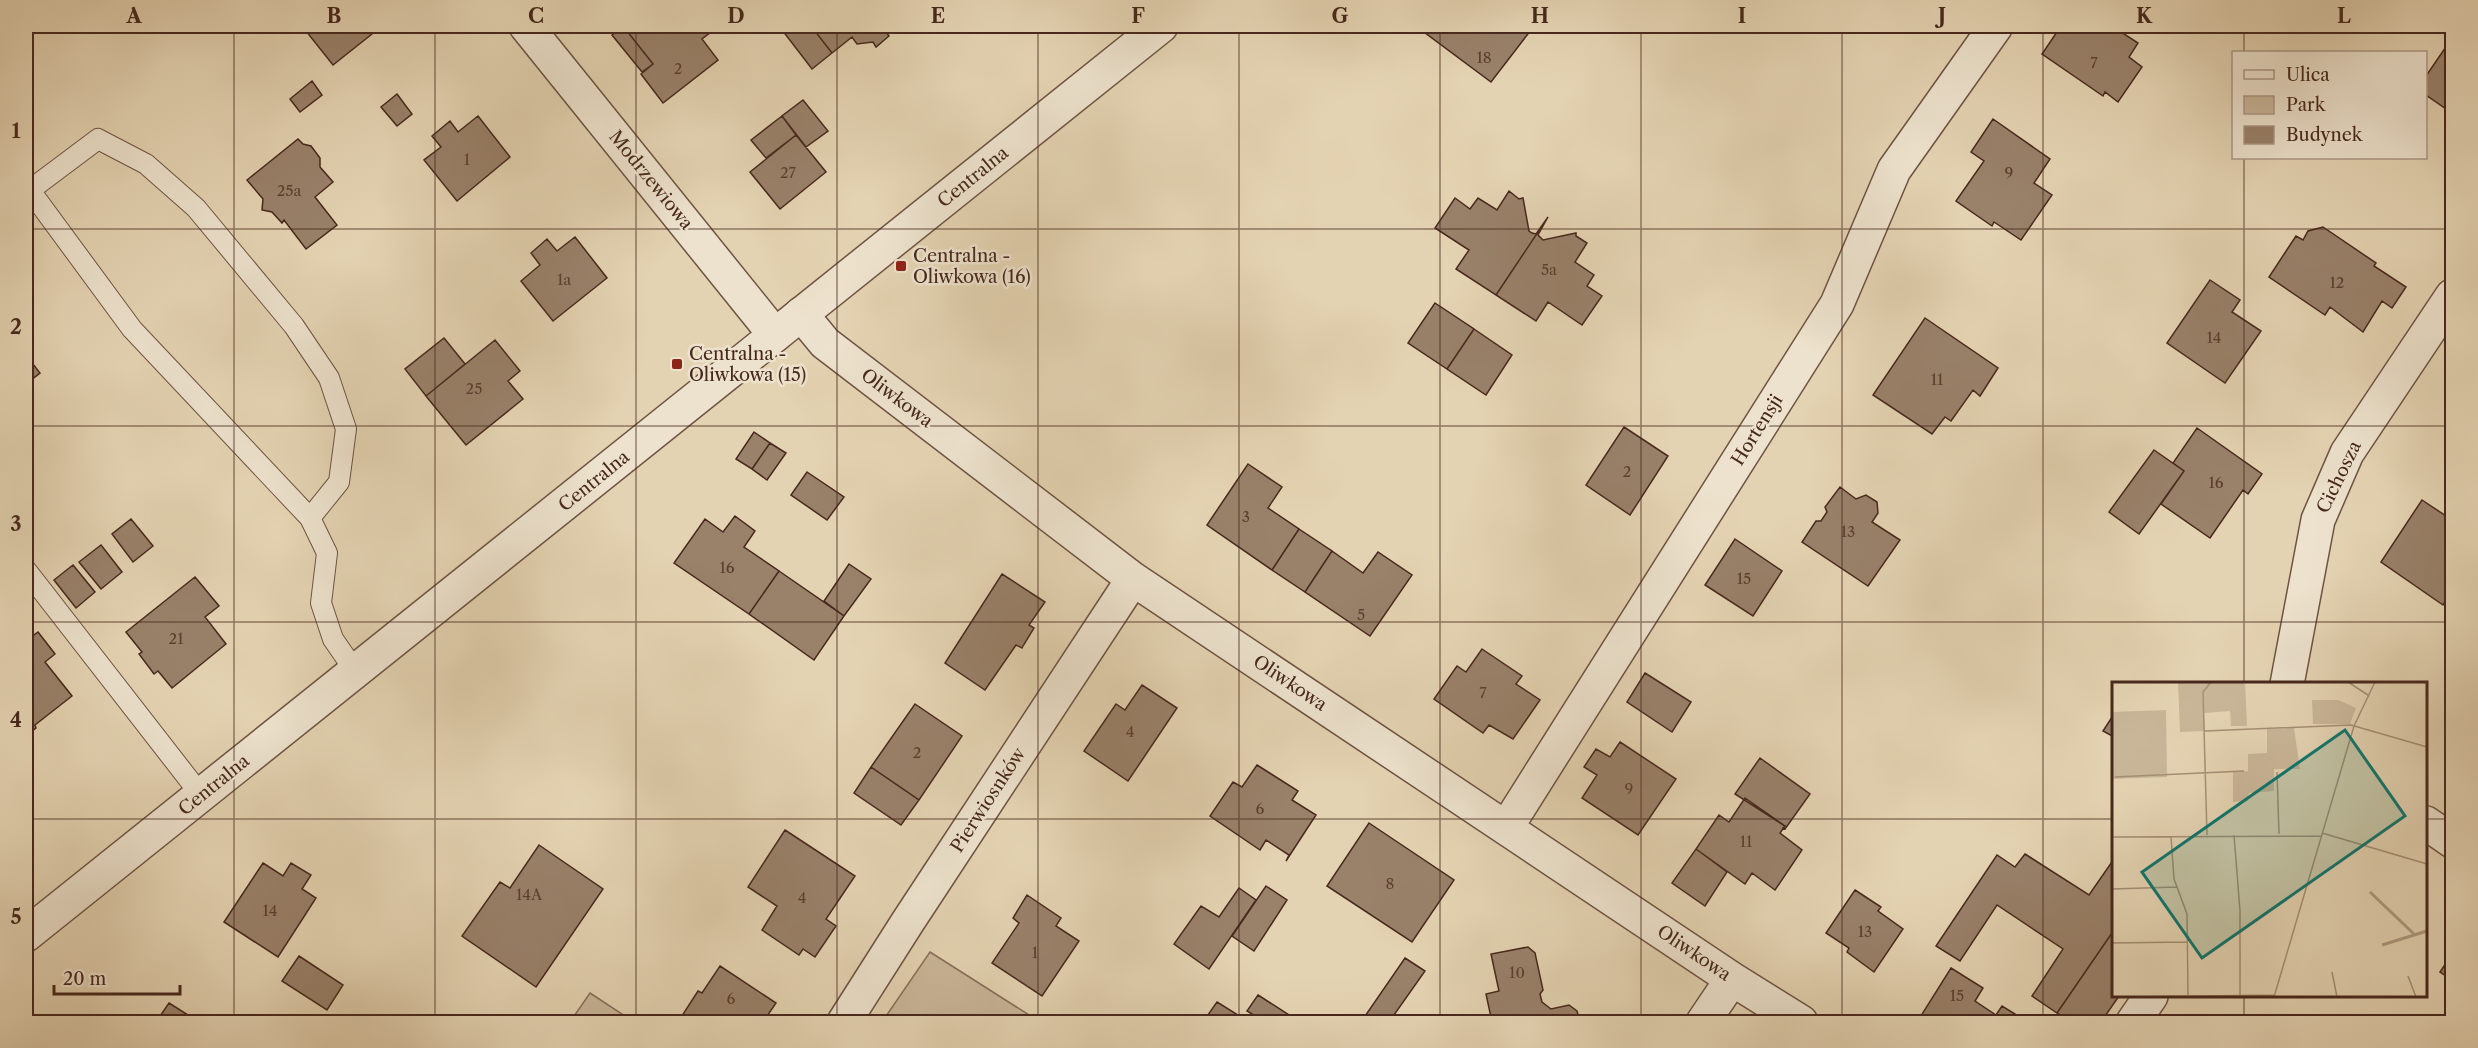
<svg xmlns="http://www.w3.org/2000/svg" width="2478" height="1048" font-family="'Libre Caslon Text',serif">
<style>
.green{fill:#c9b699;stroke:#886f5b;stroke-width:1.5}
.building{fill:#99816a;stroke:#47281d;stroke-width:1.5}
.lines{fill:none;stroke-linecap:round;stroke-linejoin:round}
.service-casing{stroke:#6e5342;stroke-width:22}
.minor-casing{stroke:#6e5342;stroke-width:36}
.tertiary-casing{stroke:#6e5342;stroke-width:36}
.service{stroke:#ede2cd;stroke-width:20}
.minor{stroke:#ede2cd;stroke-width:33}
.tertiary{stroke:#ede2cd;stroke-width:33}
.grid{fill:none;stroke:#47281d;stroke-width:1.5;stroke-opacity:0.55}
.poi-dot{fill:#8f2418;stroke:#ede2cd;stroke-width:2}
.labels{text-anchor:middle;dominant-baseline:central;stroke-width:5;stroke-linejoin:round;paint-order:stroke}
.number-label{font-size:15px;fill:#5c3e30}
.street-label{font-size:18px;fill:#47281d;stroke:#ede2cd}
.poi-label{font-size:18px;fill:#47281d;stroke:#ede2cd;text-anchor:start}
.inset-river{fill:none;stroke:#af997f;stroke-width:3}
.inset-road{fill:none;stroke:#a58f76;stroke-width:1.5}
.view{fill:#0f766e;fill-opacity:0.15;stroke:#0f766e;stroke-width:3}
.inset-edge{fill:none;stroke:#47281d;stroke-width:3}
.neatline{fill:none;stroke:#47281d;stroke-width:2}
.grid-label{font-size:20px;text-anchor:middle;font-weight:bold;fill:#47281d}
</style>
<rect width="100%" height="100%" fill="#e4d3b2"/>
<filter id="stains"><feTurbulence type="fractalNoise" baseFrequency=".00333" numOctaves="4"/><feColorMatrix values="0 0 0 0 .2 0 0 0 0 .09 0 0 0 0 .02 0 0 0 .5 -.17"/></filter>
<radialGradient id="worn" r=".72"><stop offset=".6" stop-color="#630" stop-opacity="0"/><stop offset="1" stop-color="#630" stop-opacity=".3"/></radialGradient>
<path class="green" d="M930,952l110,70h-158z
M590,993l44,29h-64z"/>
<path class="building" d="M302,26h80l-49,39z
M623,26h96l-17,13 16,21 -55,43 -22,-29 12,-10z
M623,26l30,38 -11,8 -30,-37z
M779,26h32l21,27 -20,16z
M811,26h70l8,10 -13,11 -3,-5 -16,2 -5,-7 -20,16z
M1429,26h105l-43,56 -67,-50z
M2061,26h51l26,17 -9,14 13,10 -24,35 -13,-10 -2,4 -61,-42z
M2452,38v75l-26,-18v-19z
M312,81l10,14 -22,17 -10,-13z
M397,94l15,20 -15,12 -16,-19z
M803,100l25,31 -22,16 -24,-31z
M478,116l32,41 -53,44 -33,-41 17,-13 -9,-11 18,-15 8,11z
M782,116l14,19 -30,23 -15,-18z
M1993,119l57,40 -16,24 18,12 -31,45 -27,-18 -2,4 -36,-25 28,-40 -13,-9z
M796,135l30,37 -46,37 -30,-37z
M298,139l5,5 8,2 9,12v9l13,15 -18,15 22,28 -31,24 -22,-29 -2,3 -10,-11 -10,-2 1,-11 -16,-19z
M1509,191l10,8 4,-1 6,33 3,2 4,1 12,-17 -52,78 -40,-26 13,-19 -34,-22 20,-30 15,11 8,-11 19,12z
M1548,217l-10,18 5,5 33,-7v3l11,7 -12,19 19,13 -7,11 15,10 -20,29 -34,-23 -12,19 -40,-26z
M2323,227l53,36 -2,3 32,21 -14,21 -10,-7 -19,31 -33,-25 -5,8 -56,-38 27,-41 7,4 5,-9z
M575,237l32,41 -54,43 -32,-40 19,-16 -9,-12 16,-14 10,12z
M2210,280l30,20 -8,12 29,19 -36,52 -58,-40z
M1435,303l39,26 -27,40 -39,-26z
M1925,318l73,50 -18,28 -7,-6 -22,31 -6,-4 -13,17 -59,-39z
M1474,329l38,26 -26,40 -39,-26z
M444,338l21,26 -39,32 -21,-27z
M495,340l25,31 -12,10 15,18 -57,46 -40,-49z
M26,355l14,18 -14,11z
M1624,427l44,29 -38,59 -44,-30z
M2197,428l65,46 -14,20 -5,-4 -33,48 -49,-34 23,-33 -11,-8z
M754,432l16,11 -18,26 -16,-10z
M770,443l16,10 -19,27 -15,-11z
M2154,450l30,21 -45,63 -30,-22z
M1248,464l34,23 -14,21 31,21 -27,41 -65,-45z
M807,472l37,25 -17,23 -36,-25z
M1840,487l16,12 10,-4 11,7 1,11 -6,9 28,18 -32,46 -66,-44 14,-21h5l6,-9 -2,-5z
M2422,500l30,20v70l-9,15 -62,-43z
M735,516l20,15 -11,16 35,24 -30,43 -75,-51 31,-44 18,13z
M131,519l22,27 -20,16 -21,-28z
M1299,529l33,22 -27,41 -33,-22z
M1735,539l47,32 -29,45 -48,-31z
M101,545l21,27 -21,17 -22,-27z
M1332,551l31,22 15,-21 34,23 -42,61 -65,-44z
M849,564l22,15 -27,37 -20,-15z
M73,565l22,27 -19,16 -22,-28z
M779,571l65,45 -30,44 -65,-46z
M1002,574l43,28 -16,23 5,3 -11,18 -1,2 -6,-3 -31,45 -40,-27z
M195,577l24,29 -14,11 21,27 -54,44 -14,-17 -4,3 -15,-20 3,-2 -16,-20z
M38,632l17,22 -10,8 27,34 -37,29 1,3 -10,8v-99l1,3z
M1482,649l40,27 -6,8 24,16 -27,39 -24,-14 -6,8 -49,-34 23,-33 9,6z
M1645,673l46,29 -19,30 -45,-30z
M1142,685l35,23 -49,73 -44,-30 32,-47 9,6z
M915,704l47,32 -43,64 -48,-33z
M2114,714v23l-11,-6z
M1620,742l56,37 -38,56 -56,-37 15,-23 -13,-8 12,-18 14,8z
M1760,758l50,36 -25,35 -2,-1 2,-2 -50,-32z
M1257,765l41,26 -6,9 24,15 -30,46 3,-6 -23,-15 -6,10 -50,-34 23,-34 9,5z
M871,767l48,33 -18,25 -47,-32z
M1745,798l40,28 -5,7 22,17 -27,40 -23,-17 -7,11 -49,-35 23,-34 10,7z
M1369,823l85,57 -42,62 -85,-56z
M785,830l70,46 -29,43 10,7 -21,31 -12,-8 -4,6 -37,-25 15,-24 -29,-19z
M539,845l64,44 -67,98 -74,-51 38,-54 10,6z
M1696,849l31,23 -22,34 -33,-23z
M2025,854l64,41 25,-36v71l-57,83 -25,-17 31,-47 -66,-44 -37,56 -24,-15 61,-91 18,12z
M263,863l20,13 8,-13 20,12 -9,14 14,9 -38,59 -54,-35z
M1266,886l21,14 -33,51 -22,-15z
M1239,888l17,12 -47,69 -35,-25 27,-38 18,11z
M1855,890l26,17 -3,4 25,18 -29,43 -27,-20 2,-4 -23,-15z
M1027,895l34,23 -5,8 23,15 -37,55 -50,-33 27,-40 -6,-5z
M2114,930v66h5l-18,26h-30l-14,-9z
M1528,947l7,6 8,37 -3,4 2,8 9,7 18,-4 8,6 3,11h-88l-6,-28 13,-3 -8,-37z
M2452,954v26l-12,-8z
M299,956l44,29 -16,25 -45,-29z
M1405,958l20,13 -36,51h-28z
M720,966l56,37 -13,19h-85l20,-31 4,2z
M1951,968l32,20 -8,13 21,14 6,-9 13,8 -6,8h-83l-7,-3z
M1258,995l42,27h-35l-18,-11z
M1217,1002l32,20h-46z
M169,1003l30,19h-43z"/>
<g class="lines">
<g class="service-casing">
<path id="service" d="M26,185l106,144 178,189 17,35 -6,50 12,36 22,32
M30,190l68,-51 48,25 50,44 98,118 35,52 17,51 -7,53 -29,36
M26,570l175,225"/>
</g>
<g class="minor-casing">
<path id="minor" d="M526,26l249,309
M801,314l24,29 308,236 599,400 69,43
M2287,684l31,-164 29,-67 105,-157
M2426,823l26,18
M1506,828l331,-524 57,-134 102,-144
M844,1022l63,-99 226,-344
M1703,1022l29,-43
M2133,1022l18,-26"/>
</g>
<g class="tertiary-casing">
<path id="tertiary" d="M26,935l1135,-909"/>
</g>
<use href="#service" class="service"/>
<use href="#minor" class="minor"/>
<use href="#tertiary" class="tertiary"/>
</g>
<path class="grid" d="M234,26v996M435,26v996M636,26v996M837,26v996M1038,26v996M1239,26v996M1440,26v996M1641,26v996M1842,26v996M2043,26v996M2244,26v26M2244,158v526M26,229h2426M26,426h2426M26,622h2426M26,819h2088M2426,819h26M2244,996v26"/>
<g class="poi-dot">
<rect x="895" y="260" width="12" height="12" rx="3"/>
<rect x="671" y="358" width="12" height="12" rx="3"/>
</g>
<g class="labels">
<g class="number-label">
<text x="1484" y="57">18</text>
<text x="2094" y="62">7</text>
<text x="678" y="68">2</text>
<text x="467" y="159">1</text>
<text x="788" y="172">27</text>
<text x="2009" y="172">9</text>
<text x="289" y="190">25a</text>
<text x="1549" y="269">5a</text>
<text x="564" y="279">1a</text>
<text x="2337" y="282">12</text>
<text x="2214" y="337">14</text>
<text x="1937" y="379">11</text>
<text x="474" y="388">25</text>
<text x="1627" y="471">2</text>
<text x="2216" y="482">16</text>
<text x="1246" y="516">3</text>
<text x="1848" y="531">13</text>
<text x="727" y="567">16</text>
<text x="1744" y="578">15</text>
<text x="1361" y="614">5</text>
<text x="176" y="638">21</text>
<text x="1483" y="692">7</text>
<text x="1130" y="731">4</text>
<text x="917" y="752">2</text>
<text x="1629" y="788">9</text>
<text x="1260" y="808">6</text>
<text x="1746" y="841">11</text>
<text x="1390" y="883">8</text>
<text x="529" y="894">14A</text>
<text x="802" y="897">4</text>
<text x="270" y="910">14</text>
<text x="1865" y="931">13</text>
<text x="1035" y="952">1</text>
<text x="1517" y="972">10</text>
<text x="1957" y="995">15</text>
<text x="731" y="998">6</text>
</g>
<g class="street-label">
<text transform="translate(973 177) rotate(-39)">Centralna</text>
<text transform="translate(651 180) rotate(51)">Modrzewiowa</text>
<text transform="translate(897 398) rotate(37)">Oliwkowa</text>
<text transform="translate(1757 430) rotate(-58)">Hortensji</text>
<text transform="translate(2339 477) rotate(-64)">Cichosza</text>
<text transform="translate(594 481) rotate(-39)">Centralna</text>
<text transform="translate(1290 683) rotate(34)">Oliwkowa</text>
<text transform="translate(214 785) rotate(-39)">Centralna</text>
<text transform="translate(988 800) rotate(-57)">Pierwiosnków</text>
<text transform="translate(1694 953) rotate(34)">Oliwkowa</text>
</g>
<g class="poi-label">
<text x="913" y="256">Centralna -<tspan x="913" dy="21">Oliwkowa (16)</tspan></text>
<text x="689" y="354">Centralna -<tspan x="689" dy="21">Oliwkowa (15)</tspan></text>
</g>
</g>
<g transform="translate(2112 682)">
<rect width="315" height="315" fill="#e4d3b2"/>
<path d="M66,0h67l2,44h-16l-1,-15 -26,2 1,18 -25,1zM200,18h26l18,8 -6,16h-37zM54,28l1,67 -55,2v-67zM182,46l6,41h-26v22l-25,2 -1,8 -15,1v-30l15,-1v-17l19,-1v-24z" fill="#c9b699"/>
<path class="inset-river" d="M258,210l45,43M270,263l45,-14"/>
<path class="inset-road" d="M236,0l20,13M93,49l146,-6 76,22M165,90l2,62M3,95l129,-6M210,151l105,31M95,153l-4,-143 8,-10M122,153l6,76v84M0,155l209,-1M59,155l3,42 13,35 1,81M0,207l65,-2M0,261l75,-1M220,290l5,25M296,294l8,21M14,315l149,-2M162,315l80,-271 21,-44"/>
<path class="view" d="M233,48l60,86 -203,142 -60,-86z"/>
<rect width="315" height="315" class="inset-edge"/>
</g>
<rect width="2478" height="1048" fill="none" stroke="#e4d3b2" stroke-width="66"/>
<rect x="2232" y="51" width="195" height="108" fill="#ede2cd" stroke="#ab9887" stroke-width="1.5"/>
<rect x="2244" y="70" width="30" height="9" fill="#ede2cd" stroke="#ab9887" stroke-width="1.5"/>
<text x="2286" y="81" font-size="18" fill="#47281d">Ulica</text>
<rect x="2244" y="96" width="30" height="18" fill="#c9b699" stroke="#ab9887" stroke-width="1.5"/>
<text x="2286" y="111" font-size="18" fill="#47281d">Park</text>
<rect x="2244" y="126" width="30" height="18" fill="#99816a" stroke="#ab9887" stroke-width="1.5"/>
<text x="2286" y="141" font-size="18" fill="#47281d">Budynek</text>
<path d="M54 985v9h126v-9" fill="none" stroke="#47281d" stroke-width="3"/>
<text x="63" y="985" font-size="18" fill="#47281d" stroke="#ede2cd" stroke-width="4.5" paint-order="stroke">20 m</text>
<rect x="33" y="33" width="2412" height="982" class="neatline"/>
<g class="grid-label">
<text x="134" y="23">A</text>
<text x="334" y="23">B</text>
<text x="536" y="23">C</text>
<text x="736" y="23">D</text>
<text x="938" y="23">E</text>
<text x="1138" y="23">F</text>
<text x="1340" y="23">G</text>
<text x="1540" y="23">H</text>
<text x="1742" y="23">I</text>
<text x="1942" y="23">J</text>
<text x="2144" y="23">K</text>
<text x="2344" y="23">L</text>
<text x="16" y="138">1</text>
<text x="16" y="334">2</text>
<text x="16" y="531">3</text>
<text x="16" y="727">4</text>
<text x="16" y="924">5</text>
</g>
<rect width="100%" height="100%" filter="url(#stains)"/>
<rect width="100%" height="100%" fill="url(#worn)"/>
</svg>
